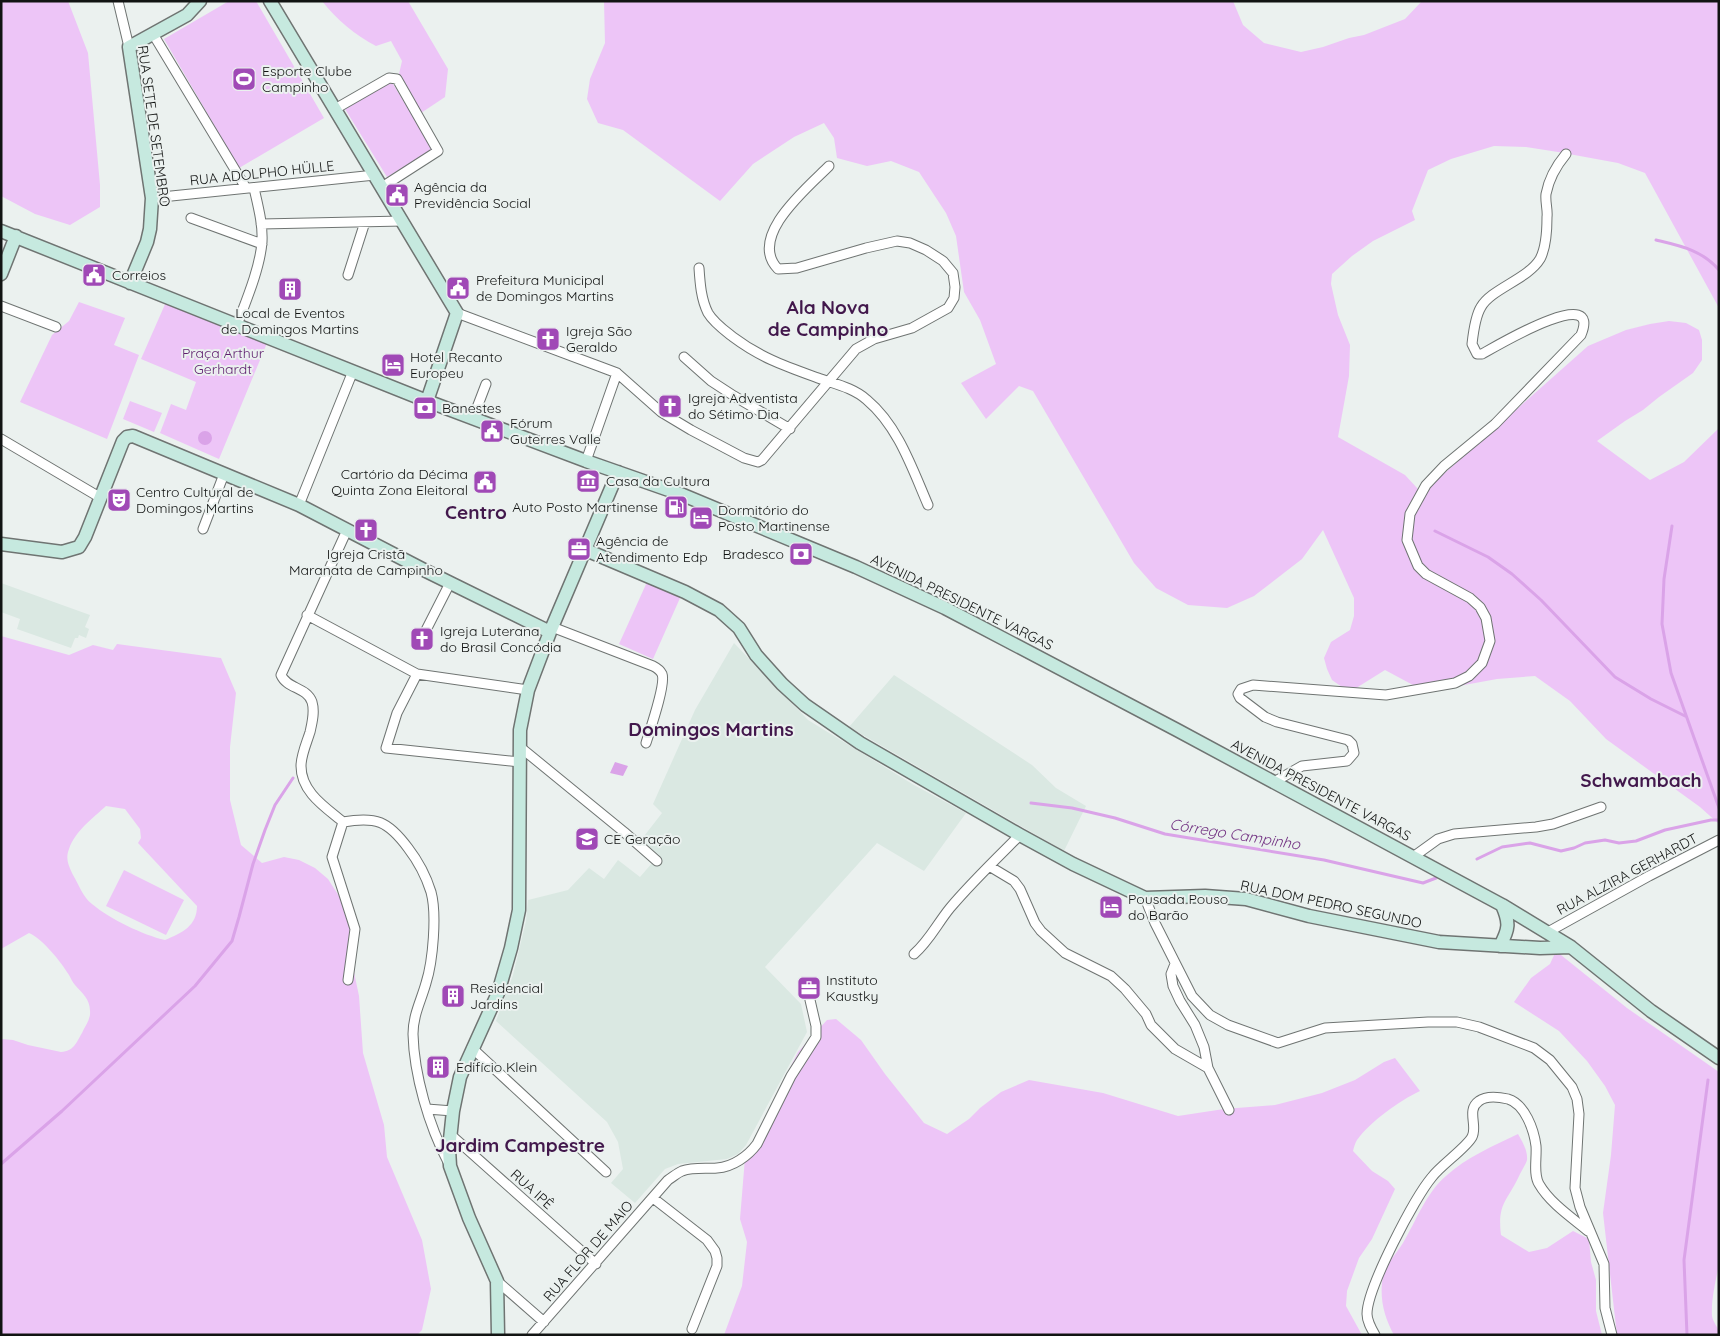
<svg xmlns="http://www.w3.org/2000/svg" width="1720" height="1336" font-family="Quicksand,sans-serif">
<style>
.built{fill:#dae8e2}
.green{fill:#edc5f7;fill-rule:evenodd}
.water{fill:#daa3e8}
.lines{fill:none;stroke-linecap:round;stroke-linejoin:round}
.stream{stroke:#daa3e8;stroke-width:3}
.street-casing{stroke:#6f7472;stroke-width:11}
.secondary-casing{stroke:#6f7472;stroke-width:15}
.street{stroke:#fff;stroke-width:9}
.secondary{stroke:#c6e9df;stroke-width:12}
.labels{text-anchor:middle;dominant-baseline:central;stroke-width:4;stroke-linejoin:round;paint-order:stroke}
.poi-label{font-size:14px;fill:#121413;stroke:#ebf1ef;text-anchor:start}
.street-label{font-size:14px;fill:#121413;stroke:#ebf1ef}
.park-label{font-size:14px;fill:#5e1e6e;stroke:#ebf1ef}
.water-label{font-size:15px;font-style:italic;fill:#733383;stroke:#ebf1ef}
.district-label{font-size:19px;font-weight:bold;fill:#42184c;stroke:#ebf1ef}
</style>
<rect width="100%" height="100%" fill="#ebf1ef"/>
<path class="built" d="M1,583l89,32 -5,12 4,2 -3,9 -7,-3 -1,3h-3l-4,10 -54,-19 3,-10 -19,-7z
M734,643l74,77 106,65 52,28 -42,58 -47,-28 -112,124 36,37 6,28 -61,113 -8,9 -11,5 -49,5 -13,5 -30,34 -24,-20 12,-14 -5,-27 -11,-20 -111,-101 17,-46 13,-54 2,-21 40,-10 21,-22 15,11 14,-19 22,17 19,-22 -18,-15 21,-27 -9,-9 42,-94z
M894,675l138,90 24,23 30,18 -22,45 -215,-124z"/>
<path class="green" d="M1,1h67l20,52 12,132v22l-30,18 -35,-11 -34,-18z
M229,1h27l68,117 -85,50 -75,-129z
M322,1h86l40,68 -3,28 -24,16 -22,-39 3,-13 -11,-20 -15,5c-21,-11 -39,-26 -54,-45z
M604,1h629l10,24 21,18 37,9 22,-5 26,-9 15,-3 41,-16 17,-18h297v307l-74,-135 -27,-10 -60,-11 -32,-5 -32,-1 -43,13 -23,11 -16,41 3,9 -42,21 -21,15 -20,18 -1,10 7,31 12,30 -1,31 -11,61 67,38 13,14 2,6 168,-149 38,-16 24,-6 19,-3 17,2 13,7 3,10v20l-9,13 -34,24 -16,13 -18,11 -28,20 53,39 34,-18 35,-34v396l-19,-17 -94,-68 -36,-38 -35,-25 -38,3 -71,13 -41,-22 -32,20 -11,-3 -10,-7 -5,-11 -3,-11 7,-16 19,-12 4,-14v-18l-31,-68 -21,29 -48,37 -27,12 -39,-3 -32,-17 -22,-25 -101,-172 -14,-5 -33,33 -25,-36 35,-19 -16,-44 -16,-28 -8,-56 -10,-23 -27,-41 -28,-11 -24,5 -30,-8 -3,-20 -10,-15 -30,14 -41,27 -33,37 -97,-71 -25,-7 -11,-24 3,-20 15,-36z
M389,83l4,1 40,65 -46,28 -42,-68z
M79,302l46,16 -11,27 25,10 -32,84 -87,-37 32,-67 17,-14z
M166,302l101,41 -48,116 -59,-26 11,-29 15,6 10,-28 -55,-23z
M130,401l32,12 -8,19 -31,-13z
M647,582l33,16 -27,61 -34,-15z
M1,636l68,19 24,-10 20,5 4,-6 104,14 15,35 -6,54v53l11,45 21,18 22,-6 15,3 16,8 13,11 20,31 9,23v13l-3,26 5,24 4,57 21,72 3,32 35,83 9,49 -9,41 -5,5h-416v-296l12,1 15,5 33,7c13,-1 15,-9 21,-19 3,-7 9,-14 8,-22 0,-12 -8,-18 -15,-26 -3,-3 -4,-7 -6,-10 -8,-13 -26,-36 -40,-42l-28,16zM106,806l19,3 15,20 1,9 -3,5 59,63c0,20 -15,27 -32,34 -22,-5 -55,-21 -73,-36 -9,-7 -13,-19 -19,-29 -4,-9 -8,-16 -4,-26 6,-18 24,-31 37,-43z
M124,870l60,30 -18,35 -60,-29z
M1556,951l71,57 92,64v192c-3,16 -8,35 -7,52 1,7 7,11 7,19h-102l-14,-122 8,-58 4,-50 -10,-19 -18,-25 -28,-30 -45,-29 17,-24 19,-14z
M836,1019l25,21 24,34 39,49 23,11 22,-15 11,-11 21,-16 28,-12 74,13 75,23 46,-7 51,-4 47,-12 33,-13 29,-18 11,-4 25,33c-21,10 -49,30 -63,49 -2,3 -3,7 -4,11l19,20 16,10 7,8 -23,50 -13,19 -12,33 -1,15 16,29h-638l18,-49 5,-44 -7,-23 5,-61 53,-106 29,-32z
M1518,1134c4,7 10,17 9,26 -1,4 -5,10 -7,14 -12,27 -23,28 -19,61l28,17 18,-4 26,-17 16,8 2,23 5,18v31l6,24h-208c-10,-19 -15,-37 -11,-59 2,-11 14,-23 20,-33 13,-22 23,-50 43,-67 21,-19 47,-30 72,-42z"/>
<path class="water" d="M198 438a7 7 0 1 1 14 0a7 7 0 1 1-14 0Z
M615,762l13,4 -5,10 -13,-3z"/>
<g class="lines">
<path class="stream" d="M1656,240c25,6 46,10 63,30
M1672,526l-8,53 -2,45 9,49 48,135
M1435,531l53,26 24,17 29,26 74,77 36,22 34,17
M1031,803l41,5 43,10 50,16 159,26 99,23 13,-5
M1477,859l25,-12 28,-4 31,8 13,-3 11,-5 20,-3 14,3 17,-2 29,-11 46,-10h8
M1,1164l61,-53 133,-125 37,-45 7,-24 14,-53 12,-34 10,-25 18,-27
M1687,1335l-3,-75 24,-180"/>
<g class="street-casing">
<path id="street" d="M118,1l11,46
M153,34l93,154
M335,109l54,-31 8,1 41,72 -56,36
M152,198l223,-23
M191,218l71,26
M261,224l142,-3
M699,268c1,15 2,31 9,45 6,10 16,17 25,24 28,21 52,29 85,41 17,6 36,10 49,22 31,26 45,68 61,105
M348,275l17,-53
M1,306l55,21
M457,313l160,60 44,39 30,18 53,28 14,4 4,-2 94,-111 18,-10 38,-11 36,-20 6,-10 1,-11 -2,-14 -10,-12 -17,-11 -16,-7 -13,-2 -31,7 -69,20 -19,1c-31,-32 29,-81 51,-103
M237,325c9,-24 23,-57 25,-83 1,-18 -4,-36 -8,-54
M684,357l27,24 23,15 56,33
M473,418l13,-34
M1,439l100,59
M586,461l31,-88
M299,505l54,-134
M203,529l21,-55
M307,615l110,59 111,16
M552,627l101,39c4,2 7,4 9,8 4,10 -12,56 -16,69
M423,636l27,-53
M417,674l-20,39 -11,35 134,14
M520,747l104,85 33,29
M1274,782l28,-16 45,-5 7,-8 -2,-9 -4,-4 -71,-18 -12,-5 -25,-19 -2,-4 3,-5 12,-4 133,10 69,-12 14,-7 13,-13 8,-22 -4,-23 -6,-11 -10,-9 -44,-24 -8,-8 -11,-26 3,-26 16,-29 18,-19 51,-42 86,-89c22,-53 -88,13 -99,19h-5l-5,-10c1,-9 4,-29 9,-37 10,-18 47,-28 59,-48 6,-11 7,-29 7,-42 1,-7 -2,-15 -1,-23 3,-16 10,-28 20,-40
M343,822c33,-6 45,-1 65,26 10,13 18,28 23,44 6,22 2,69 -5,91 -5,18 -13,32 -13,51 1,41 16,92 35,128
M343,822c-18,-15 -42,-30 -42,-56 0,-11 6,-24 9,-34 2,-9 5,-20 2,-30 -5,-15 -25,-13 -31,-27l66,-145
M343,822l-11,35 23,72 -7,51
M1413,857l25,-18 16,-5 82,-7 17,-3 48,-17
M989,866l25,15 6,8 15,34 6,8 24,22 46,23 14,13 21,25 5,11 24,24 33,19
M1145,898l10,25 37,73 18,19 18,10 50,18 47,-15 103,-6h29l22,5 55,21 16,12 22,27 5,12 2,15 -4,74 5,19 24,57 1,44 7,27
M1548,932l101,-56 70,-36
M914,954c15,-13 23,-30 36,-46 21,-25 46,-49 70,-73
M1175,964l-4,10 2,12 7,15 15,24 9,22 4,21 21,42
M472,1048l134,124
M427,1109l26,2
M450,1134l146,130
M653,1198l54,42 8,11 2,7v8l-25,63
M497,1281l47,41
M532,1335l136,-155c5,-3 9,-7 14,-9 11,-4 24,-2 35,-3 16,-1 31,-12 40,-24l34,-68 25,-39v-11l-6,-26
M1375,1335c-4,-7 -8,-14 -8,-21 0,-26 48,-117 65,-137 9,-12 34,-29 40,-40 6,-11 -6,-27 7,-36 8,-6 20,-4 29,-2 17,5 26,31 28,47 1,12 -3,28 3,38 11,19 32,33 49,47"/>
</g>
<g class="secondary-casing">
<path id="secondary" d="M270,1l187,312 -30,88
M1,231l426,170 159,60 97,34 173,72 89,41 232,122 325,175 69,42 80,64 68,47
M1,274l15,-38
M130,283l17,-41 3,-13 2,-31 -23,-151 58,-32 13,-14
M1,544l61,8 17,-5 6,-10 38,-96 4,-4 6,-1 166,69 127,66 124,61
M586,550l99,42 34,18 20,18 17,27 26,29 23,21 55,38 160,92 53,29 72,34 60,-2 41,3 63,17 130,26 101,6 31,-1
M1500,946c9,-17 10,-23 2,-41
M498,1335l-1,-54 -28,-63 -19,-52 -1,-17 4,-38 7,-34 38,-84 13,-45 8,-38 1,-180 8,-40 22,-58 68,-160"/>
</g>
<use href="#street" class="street"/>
<use href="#secondary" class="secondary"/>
</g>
<defs>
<g id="stadium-square" transform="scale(1.25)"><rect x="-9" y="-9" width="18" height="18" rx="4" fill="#a049b6" stroke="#ebf1ef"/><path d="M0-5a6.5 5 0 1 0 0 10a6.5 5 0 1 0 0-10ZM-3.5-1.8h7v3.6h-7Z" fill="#fff"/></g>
<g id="civic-square" transform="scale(1.25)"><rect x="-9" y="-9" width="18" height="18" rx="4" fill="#a049b6" stroke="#ebf1ef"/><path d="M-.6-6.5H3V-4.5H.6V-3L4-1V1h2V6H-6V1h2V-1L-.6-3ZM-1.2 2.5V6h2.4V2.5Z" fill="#fff"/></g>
<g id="building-square" transform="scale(1.25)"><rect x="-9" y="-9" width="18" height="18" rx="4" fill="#a049b6" stroke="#ebf1ef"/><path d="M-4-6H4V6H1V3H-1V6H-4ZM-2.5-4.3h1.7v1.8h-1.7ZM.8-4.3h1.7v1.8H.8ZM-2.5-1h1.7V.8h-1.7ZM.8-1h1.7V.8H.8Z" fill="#fff"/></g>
<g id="church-square" transform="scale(1.25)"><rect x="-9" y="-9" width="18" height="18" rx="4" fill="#a049b6" stroke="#ebf1ef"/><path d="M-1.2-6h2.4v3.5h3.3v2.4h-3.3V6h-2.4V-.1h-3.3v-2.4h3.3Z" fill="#fff"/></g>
<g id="hotel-square" transform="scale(1.25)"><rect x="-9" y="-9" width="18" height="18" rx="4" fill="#a049b6" stroke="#ebf1ef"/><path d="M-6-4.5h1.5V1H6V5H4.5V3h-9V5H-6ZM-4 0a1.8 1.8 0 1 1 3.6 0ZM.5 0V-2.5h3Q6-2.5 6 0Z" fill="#fff"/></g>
<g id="bank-square" transform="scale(1.25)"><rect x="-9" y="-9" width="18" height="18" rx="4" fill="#a049b6" stroke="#ebf1ef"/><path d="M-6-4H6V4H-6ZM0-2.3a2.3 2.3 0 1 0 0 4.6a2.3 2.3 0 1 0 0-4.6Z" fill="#fff"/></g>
<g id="museum-square" transform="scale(1.25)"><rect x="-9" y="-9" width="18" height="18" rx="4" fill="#a049b6" stroke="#ebf1ef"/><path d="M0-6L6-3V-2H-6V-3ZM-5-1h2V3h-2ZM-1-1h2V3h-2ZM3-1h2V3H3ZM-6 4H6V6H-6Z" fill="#fff"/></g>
<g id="theatre-square" transform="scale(1.25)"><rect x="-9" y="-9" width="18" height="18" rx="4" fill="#a049b6" stroke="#ebf1ef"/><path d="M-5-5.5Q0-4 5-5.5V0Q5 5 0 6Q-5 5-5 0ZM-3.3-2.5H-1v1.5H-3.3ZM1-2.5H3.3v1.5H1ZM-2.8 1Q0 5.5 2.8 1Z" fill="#fff"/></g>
<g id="fuel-square" transform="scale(1.25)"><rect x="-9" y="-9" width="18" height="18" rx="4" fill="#a049b6" stroke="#ebf1ef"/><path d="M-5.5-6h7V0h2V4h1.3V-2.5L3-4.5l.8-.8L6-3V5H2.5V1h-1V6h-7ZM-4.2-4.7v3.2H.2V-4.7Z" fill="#fff"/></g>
<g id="office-square" transform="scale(1.25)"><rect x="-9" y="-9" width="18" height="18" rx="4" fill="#a049b6" stroke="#ebf1ef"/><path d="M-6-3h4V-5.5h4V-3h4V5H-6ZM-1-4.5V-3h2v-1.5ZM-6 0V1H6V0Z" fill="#fff"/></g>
<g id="school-square" transform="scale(1.25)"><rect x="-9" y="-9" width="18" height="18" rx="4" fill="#a049b6" stroke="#ebf1ef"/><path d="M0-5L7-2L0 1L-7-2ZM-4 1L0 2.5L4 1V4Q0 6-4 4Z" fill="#fff"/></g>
</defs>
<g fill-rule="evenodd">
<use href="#stadium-square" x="244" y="79"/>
<use href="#civic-square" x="397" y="195"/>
<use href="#civic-square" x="94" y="275"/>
<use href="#civic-square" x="458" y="288"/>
<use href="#building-square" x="290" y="289"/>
<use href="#church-square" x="548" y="339"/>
<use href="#hotel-square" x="393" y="365"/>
<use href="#church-square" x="670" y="406"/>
<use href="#bank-square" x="425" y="408"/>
<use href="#civic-square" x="492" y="431"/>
<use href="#museum-square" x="588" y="481"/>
<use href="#civic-square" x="485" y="482"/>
<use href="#theatre-square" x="119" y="500"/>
<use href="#fuel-square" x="676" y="507"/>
<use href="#hotel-square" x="701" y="518"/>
<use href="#church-square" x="366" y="530"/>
<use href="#office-square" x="579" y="549"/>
<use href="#bank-square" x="801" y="554"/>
<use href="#church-square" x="422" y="639"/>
<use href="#school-square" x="587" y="839"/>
<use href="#hotel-square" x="1111" y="907"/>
<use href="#office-square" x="809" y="988"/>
<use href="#building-square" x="453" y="996"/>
<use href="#building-square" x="438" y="1067"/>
</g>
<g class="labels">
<g class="poi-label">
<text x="262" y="71">Esporte Clube<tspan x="262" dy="16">Campinho</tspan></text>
<text x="414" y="187">Agência da<tspan x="414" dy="16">Previdência Social</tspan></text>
<text x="112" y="275">Correios</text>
<text x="476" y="280">Prefeitura Municipal<tspan x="476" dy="16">de Domingos Martins</tspan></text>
<text x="290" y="313" text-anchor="middle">Local de Eventos<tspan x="290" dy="16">de Domingos Martins</tspan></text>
<text x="566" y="331">Igreja São<tspan x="566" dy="16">Geraldo</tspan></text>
<text x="410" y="357">Hotel Recanto<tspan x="410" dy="16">Europeu</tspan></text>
<text x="688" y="398">Igreja Adventista<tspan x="688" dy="16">do Sétimo Dia</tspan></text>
<text x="442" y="408">Banestes</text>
<text x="510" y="423">Fórum<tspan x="510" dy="16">Guterres Valle</tspan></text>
<text x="468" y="474" text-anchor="end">Cartório da Décima<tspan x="468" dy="16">Quinta Zona Eleitoral</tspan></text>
<text x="606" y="481">Casa da Cultura</text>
<text x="136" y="492">Centro Cultural de<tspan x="136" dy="16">Domingos Martins</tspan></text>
<text x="658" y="507" text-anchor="end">Auto Posto Martinense</text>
<text x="718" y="510">Dormitório do<tspan x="718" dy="16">Posto Martinense</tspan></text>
<text x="596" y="541">Agência de<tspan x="596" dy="16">Atendimento Edp</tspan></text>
<text x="366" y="554" text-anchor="middle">Igreja Cristã<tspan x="366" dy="16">Maranata de Campinho</tspan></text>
<text x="784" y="554" text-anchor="end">Bradesco</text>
<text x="440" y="631">Igreja Luterana<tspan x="440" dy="16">do Brasil Concódia</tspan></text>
<text x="604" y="839">CE Geração</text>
<text x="1128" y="899">Pousada Pouso<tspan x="1128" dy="16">do Barão</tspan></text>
<text x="826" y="980">Instituto<tspan x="826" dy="16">Kaustky</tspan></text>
<text x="470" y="988">Residencial<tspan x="470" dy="16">Jardins</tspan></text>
<text x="456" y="1067">Edifício Klein</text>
</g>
<g class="street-label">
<text transform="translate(154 126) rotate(82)">RUA SETE DE SETEMBRO</text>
<text transform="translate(262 173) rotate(-6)">RUA ADOLPHO HÜLLE</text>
<text transform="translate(962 602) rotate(26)">AVENIDA PRESIDENTE VARGAS</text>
<text transform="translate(1321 790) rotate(28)">AVENIDA PRESIDENTE VARGAS</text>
<text transform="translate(1627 874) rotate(-28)">RUA ALZIRA GERHARDT</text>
<text transform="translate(1331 904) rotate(12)">RUA DOM PEDRO SEGUNDO</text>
<text transform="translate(532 1189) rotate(42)">RUA IPÊ</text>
<text transform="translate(588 1251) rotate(-49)">RUA FLOR DE MAIO</text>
</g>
<g class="park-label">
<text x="223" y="353">Praça Arthur<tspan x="223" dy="16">Gerhardt</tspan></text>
</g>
<g class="water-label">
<text transform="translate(1235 834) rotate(9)">Córrego Campinho</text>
</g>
<g class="district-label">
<text x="828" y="307">Ala Nova<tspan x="828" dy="22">de Campinho</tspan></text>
<text x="476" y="512">Centro</text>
<text x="711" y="729">Domingos Martins</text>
<text x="1641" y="780">Schwambach</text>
<text x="520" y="1145">Jardim Campestre</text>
</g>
</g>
<rect width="1720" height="1336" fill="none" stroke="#121413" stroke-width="5"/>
</svg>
